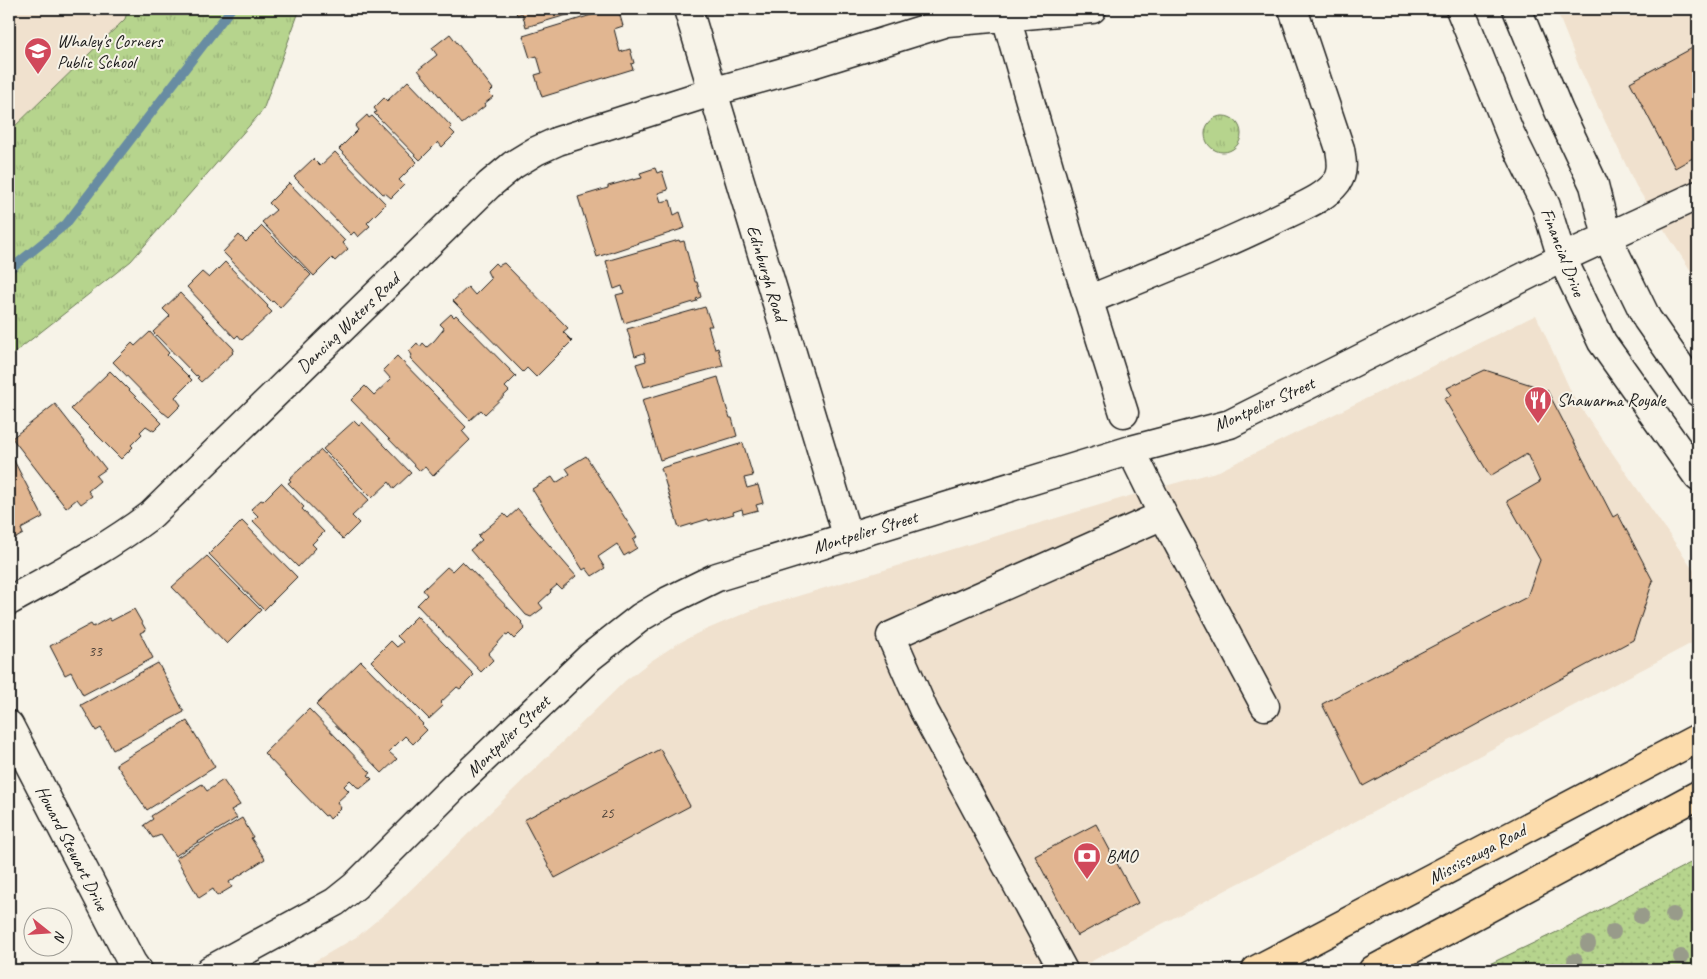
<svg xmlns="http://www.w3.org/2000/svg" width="1707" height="979" font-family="Caveat,sans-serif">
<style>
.built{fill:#f0e1ce}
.grass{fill:url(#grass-dots);stroke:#697854}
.park{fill:url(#park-tufts);stroke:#697854}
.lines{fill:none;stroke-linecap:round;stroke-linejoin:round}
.stream{stroke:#688ca2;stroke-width:9}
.building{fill:#e1b691;stroke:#1c1c1c}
.minor-casing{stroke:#1c1c1c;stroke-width:31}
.major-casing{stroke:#1c1c1c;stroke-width:31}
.minor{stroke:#f7f3e8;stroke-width:28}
.major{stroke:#fcdcac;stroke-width:28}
.tree{fill:#989b8a}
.labels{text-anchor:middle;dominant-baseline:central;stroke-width:4;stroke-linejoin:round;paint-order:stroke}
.number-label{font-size:15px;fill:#4d4239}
.poi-label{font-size:18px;fill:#1c1c1c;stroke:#f7f3e8;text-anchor:start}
.street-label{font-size:18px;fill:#1c1c1c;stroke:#f7f3e8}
</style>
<defs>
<pattern id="grass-dots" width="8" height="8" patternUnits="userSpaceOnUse" patternTransform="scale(1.25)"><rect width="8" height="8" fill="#b6d48d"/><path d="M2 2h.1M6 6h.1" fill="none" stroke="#9cb579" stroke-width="1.8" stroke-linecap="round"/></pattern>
<pattern id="park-tufts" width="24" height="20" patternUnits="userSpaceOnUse" patternTransform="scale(1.25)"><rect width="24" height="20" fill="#b6d48d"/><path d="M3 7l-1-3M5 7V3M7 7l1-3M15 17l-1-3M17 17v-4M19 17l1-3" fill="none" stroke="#9cb579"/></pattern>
</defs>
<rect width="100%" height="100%" fill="#f7f3e8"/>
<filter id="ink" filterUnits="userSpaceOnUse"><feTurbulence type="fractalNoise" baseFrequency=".02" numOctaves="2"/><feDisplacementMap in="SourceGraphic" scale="10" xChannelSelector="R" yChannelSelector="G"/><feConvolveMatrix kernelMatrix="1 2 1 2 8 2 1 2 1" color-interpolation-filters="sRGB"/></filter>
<g filter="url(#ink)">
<path class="built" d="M9,9h119l-3,10 -116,113z
M1556,9h142v273l-62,-96 -56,-117z
M1536,315l38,83 124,178v47l-6,20 -617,327h-775l58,-34 35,-29 232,-226 26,-20 26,-17 21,-11 57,-24 371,-112 93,-26z"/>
<path class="grass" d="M1698,859v111h-221l82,-39z"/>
<path class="park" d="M128,9h172l-37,101 -132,151 -122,96v-225l116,-113z
M1205 134a18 18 0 1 1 36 0a18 18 0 1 1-36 0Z"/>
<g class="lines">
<path class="stream" d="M9,270l57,-46 165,-215"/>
</g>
<path class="building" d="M515,9h72l-61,18 -4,-14 -5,2z
M611,9h3l2,4 3,-1 4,14 -9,3 6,23 10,-3 4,14 -3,1 2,5 -91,28 -7,-22 7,-2 -5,-17 -7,2 -7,-22z
M450,34l43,55 -4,4 4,4 -9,7 1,2 -23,18 -44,-54 19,-15 -5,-7z
M1698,45v110l-23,13 -45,-86z
M408,81l44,46 -2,2 5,5 -13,13 -4,-5 -18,18 -46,-47 3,-1 -3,-4 10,-10 3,3z
M367,115l2,3 3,-2 45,46 -18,18 5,5 -13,13 -6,-5 -2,1 -44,-45 19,-19 -3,-4z
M335,152l51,52 -19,19 3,3 -12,11 -4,-5 -3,3 -57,-58 19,-18 7,7z
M655,168l2,5 5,-2 6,19 -10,3 3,9 9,-2 4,15 6,-3 5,16 -88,29 -19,-60 30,-9v-2l25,-7v1l9,-2 -2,-5z
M289,183l56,58 -2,2 5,6 -13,12 -3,-3 -18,18 -52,-54 14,-12 -7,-7z
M262,226l49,49 -31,33 -7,-7 -1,1 -49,-50 16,-17 7,7z
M679,240l1,2 4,-1 11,41h2l4,15 -5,2 1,2 -73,22 -8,-28 8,-2 -2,-7 -8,3 -8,-28z
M225,262l43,44 -1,1 5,5 -30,28 -4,-5 -3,3 -48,-51 15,-15 7,6z
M495,263l3,3 6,-3 64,65 -5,4 9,9 -36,36 -9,-9 -4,4 -70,-71 15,-14 7,8 16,-16 -4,-8z
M180,293l54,56 -2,3 1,1 -32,29 -4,-4 2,-1 -2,-2 -1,1 -43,-44 17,-16 -7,-7z
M705,307l7,19h-4l7,23 3,-1 5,18 -79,21 -8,-23 10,-3 -2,-8 -9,3 -8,-27z
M451,314l3,3 2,-2 60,61 -11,11 4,4 -24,23 -4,-4 -11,10 -60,-62 2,-3 -3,-4 8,-8 3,4 3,-4 4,4 7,-6 9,-11 1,-2 -4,-4z
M150,332l19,21 -2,2 25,25 -17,17 6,8 -12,12 -5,-4h-1l-50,-51 19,-19 3,3z
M397,356l69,71 -4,4 8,9 -37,36 -8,-9 -5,4 -69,-71 14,-14 9,9 17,-16 -8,-9z
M1485,370l62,20 66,127 5,-3 35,67 -20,59 -270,146 -41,-82 205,-107 13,-37 -33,-59 33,-19 -13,-28 -37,22 -46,-77 8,-4 -5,-7z
M110,371l52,52 -8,8 -8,-5 -6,6 2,2 -11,11 2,2 -12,12 -50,-50z
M718,377l9,32 3,9h2l5,18 -77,24 -18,-60z
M55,404l51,65 -10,7 4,5 -12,10 4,5 -11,8 -4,-5 -11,9 -54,-70z
M354,421l5,5 3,-4 49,51 -17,16 -5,-7 -17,16 -49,-49z
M743,443l10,33 -9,2 3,10 11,-3 5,18 -7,2 2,5 -15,4 -1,-5 -9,3 1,2 -25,7 -1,-2 -29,9 -18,-60z
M321,450l48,50 -17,16 7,7 -16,16 -55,-56 3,-2 -2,-2z
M9,451l34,66 -22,12 2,5 -14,8z
M586,456l51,81 -4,3 4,8 -13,8 -7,-12 -19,13 7,11 -13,8 -6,-8 -3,2 -51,-81 20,-12 4,6 14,-9 -4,-6z
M281,483l23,24 -2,2 22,23 -12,12 4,4 -18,19 -45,-46 5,-5 -7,-7 10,-9 2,1z
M518,509l58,67 -15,13 -4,-4 -7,6 1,1 -12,11 4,5 -12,9 -5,-2 -56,-65 12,-10 -4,-4 26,-22 4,4z
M242,521l55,56 -33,33 -55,-56z
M207,556l54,54 -34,34 -55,-57z
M462,561l60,61 -1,1 4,5 -11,11 -5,-5 -2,2 -2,-1 -17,19 5,6 -12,12 -64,-67 10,-10 -4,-5 24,-23 5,4z
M134,609l12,21 -6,3 13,25 -70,37 -12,-23 -6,3 -15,-29 41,-22 2,3 16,-9 2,3z
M417,616l57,59 -14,14 -3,-2 -17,16 3,3 -14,13 -58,-58 20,-20 6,6 6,-5 -6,-6z
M361,661l62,63 -1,1 5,5 -14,14 -8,-8 -16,16 8,7 -15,14 -66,-68z
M158,663l26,49 -71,38 -12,-22 -5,3 -15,-26z
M309,709l62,64 -3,2 4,4 -11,9 -4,-1 -7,-7 -6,6 5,5 -12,11 4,6 -11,11 -3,-4 -2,1 -61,-63z
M187,721l28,46 -68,43 -31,-46z
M660,749l30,57 -135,72 -31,-58z
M223,780l17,25 -9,5 6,8 -62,38 -14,-21 -8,3 -9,-13 9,-6 -2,-3 51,-32 5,7z
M242,818l11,19 -2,1 14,21 -36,23 3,5 -15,9 -4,-7 -14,9 -23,-40z
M1096,824l42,79 -61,33 -42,-80z"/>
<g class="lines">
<g class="minor-casing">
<path id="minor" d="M688,9l160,529
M1460,9l50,124 36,73 16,52 40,84 96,135
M1517,9l42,102 35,74 13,52 40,82 51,73
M1006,17l67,234 51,162
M1088,300c66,-27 133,-53 197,-85 18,-9 40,-17 52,-33 7,-9 5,-22 3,-33l-47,-140
M1131,450l32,65 102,191
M9,601c49,-27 97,-52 142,-86l338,-330 24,-20 23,-14 22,-10 154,-49 100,-28 135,-42 145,-13
M9,725l123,238 5,7
M210,970l125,-68 20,-16 101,-101 134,-128 51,-40 27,-16 49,-24 414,-127 99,-26 332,-166 136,-63
M1063,970l-139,-259 -33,-75 272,-121"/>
</g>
<g class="major-casing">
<path id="major" d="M1256,970l442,-232
M1373,970l325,-175"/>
</g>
<use href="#minor" class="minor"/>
<use href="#major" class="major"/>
</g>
<g class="tree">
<circle cx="1673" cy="915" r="8"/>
<circle cx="1641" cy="916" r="8"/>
<circle cx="1613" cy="932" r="8"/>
<circle cx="1588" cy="944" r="8"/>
<circle cx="1681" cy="957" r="8"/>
<circle cx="1575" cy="961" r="8"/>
</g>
</g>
<defs>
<g id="school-pin" transform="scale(1.4375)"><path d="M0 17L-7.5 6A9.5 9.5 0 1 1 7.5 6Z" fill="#d1495b" stroke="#f7f3e8"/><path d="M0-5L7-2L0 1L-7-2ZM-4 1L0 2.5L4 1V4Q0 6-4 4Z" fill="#fff"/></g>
<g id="restaurant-pin" transform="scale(1.4375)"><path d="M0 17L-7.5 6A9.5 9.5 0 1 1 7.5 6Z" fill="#d1495b" stroke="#f7f3e8"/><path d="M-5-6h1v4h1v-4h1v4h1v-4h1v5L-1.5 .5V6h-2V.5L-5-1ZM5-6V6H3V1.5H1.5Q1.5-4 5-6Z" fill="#fff"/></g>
<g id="bank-pin" transform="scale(1.4375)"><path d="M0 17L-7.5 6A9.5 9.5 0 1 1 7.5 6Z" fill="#d1495b" stroke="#f7f3e8"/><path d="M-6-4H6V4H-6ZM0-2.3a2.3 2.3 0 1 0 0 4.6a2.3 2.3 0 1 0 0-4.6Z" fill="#fff"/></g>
</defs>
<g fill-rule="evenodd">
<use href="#school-pin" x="38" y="51"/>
<use href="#restaurant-pin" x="1538" y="400"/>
<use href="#bank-pin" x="1087" y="856"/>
</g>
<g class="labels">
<g class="number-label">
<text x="95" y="651">33</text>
<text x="607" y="813">25</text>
</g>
<g class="poi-label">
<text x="57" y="41">Whaley's Corners<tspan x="57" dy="21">Public School</tspan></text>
<text x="1557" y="400">Shawarma Royale</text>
<text x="1106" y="856">BMO</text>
</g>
<g class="street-label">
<text transform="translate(1563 252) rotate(69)">Financial Drive</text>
<text transform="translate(767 273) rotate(73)">Edinburgh Road</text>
<text transform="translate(348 323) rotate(-44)">Dancing Waters Road</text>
<text transform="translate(1264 404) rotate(-24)">Montpelier Street</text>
<text transform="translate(865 532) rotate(-17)">Montpelier Street</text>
<text transform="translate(508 736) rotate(-44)">Montpelier Street</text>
<text transform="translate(72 848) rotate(63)">Howard Stewart Drive</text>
<text transform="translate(1477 854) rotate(-28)">Mississauga Road</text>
</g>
</g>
<rect width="1707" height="979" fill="none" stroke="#f7f3e8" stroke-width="30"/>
<rect x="15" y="15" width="1677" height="949" fill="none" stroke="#1c1c1c" stroke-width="2" filter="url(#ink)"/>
<g transform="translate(48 932) rotate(107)"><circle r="24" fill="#f7f3e8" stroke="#9f9d96"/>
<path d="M0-4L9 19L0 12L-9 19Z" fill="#d1495b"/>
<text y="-8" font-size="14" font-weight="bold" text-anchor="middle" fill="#1c1c1c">N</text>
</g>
</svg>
